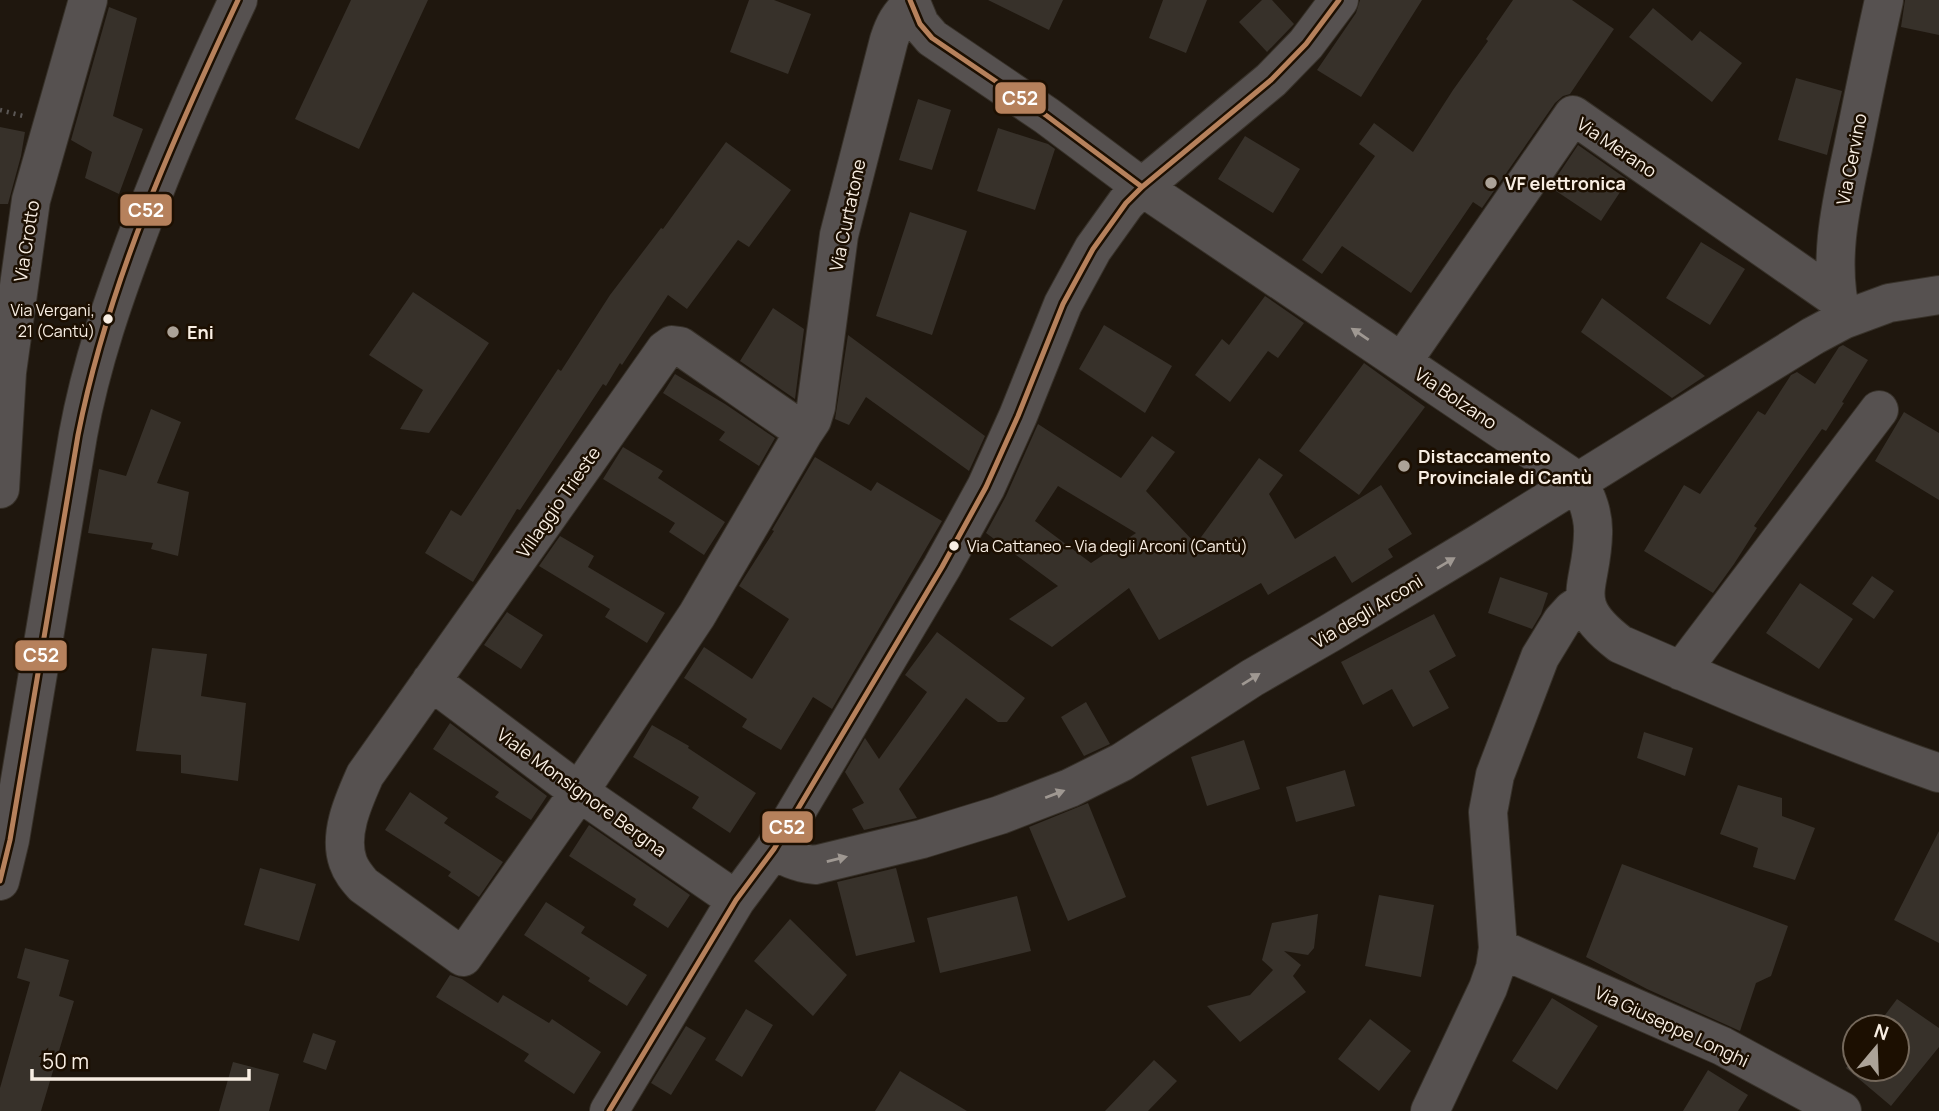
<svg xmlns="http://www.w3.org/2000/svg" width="1939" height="1111" font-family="Manrope,sans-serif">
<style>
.building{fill:#37312a;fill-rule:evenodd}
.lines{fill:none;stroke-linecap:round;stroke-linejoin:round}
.minor-casing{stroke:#373129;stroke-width:40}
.path{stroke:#5b5755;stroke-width:4.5;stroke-dasharray:2 5;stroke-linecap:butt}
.minor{stroke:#565150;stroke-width:38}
.bus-1-casing{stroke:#1c0f01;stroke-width:10}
.bus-1{stroke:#b6815c;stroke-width:5}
.oneway{fill:#9f9892}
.poi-dot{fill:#aca398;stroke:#1c0f01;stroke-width:2.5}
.bus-dot{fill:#f8eee3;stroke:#1c0f01;stroke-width:2.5}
.labels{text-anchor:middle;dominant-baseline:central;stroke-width:5;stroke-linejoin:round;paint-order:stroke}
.bus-label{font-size:16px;fill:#f8eee3;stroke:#1c0f01;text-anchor:end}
.street-label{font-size:18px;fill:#f8eee3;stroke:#1c0f01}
.poi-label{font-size:18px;font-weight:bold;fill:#f8eee3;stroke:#1c0f01;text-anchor:start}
.line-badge{stroke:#1c0f01;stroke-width:2.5}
.badge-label{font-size:19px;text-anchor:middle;font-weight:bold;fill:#fff}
</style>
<rect width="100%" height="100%" fill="#1f170e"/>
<path class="building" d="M351,0h77l-69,149 -64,-30z
M749,0h25l37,14 -23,60 -58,-22z
M988,0h75l-14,30z
M1163,0h44l-21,53 -37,-15z
M1262,0h10l22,24 -27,28 -28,-30z
M1360,0h62l-61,97 -44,-27 39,-57z
M1513,0h59l42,29 -44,65 -7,2 -8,7 -73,105 -9,-6 -62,91 -69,-47 -20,28 -20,-14 73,-104 -16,-12 15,-21 39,29 40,-62 35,-49 -2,-2z
M1905,0h34v35l-38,-8z
M109,7l28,11 -24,98 30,13 -24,65 -34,-16 7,-26 -21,-12z
M1653,8l39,33 8,-10 42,32 -30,39 -83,-65z
M1796,78l46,13 -15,64 -49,-15z
M918,99l33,11 -19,60 -33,-10z
M0,127l25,5 -4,24 -13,48h-8z
M998,128l50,16 7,5 -20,61 -58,-19z
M1245,136l55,33 -27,44 -55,-34z
M726,142l65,48 -42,57 -11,-7 -51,69 -19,-14 -46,70 -2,-2 -14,23 -3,-2 -83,126 -3,-1 -44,73 -48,-29 26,-43 10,6 97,-147 3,2 49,-76 51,-67 2,1z
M1578,145l50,35 -27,41 -51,-34z
M910,212l57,19 -35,104 -56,-19z
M1701,242l44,27 -35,56 -44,-27z
M413,292l76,51 -60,90 -29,-4 23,-39 -54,-35z
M1265,296l39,27 -26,35 -10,-7 -38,51 -35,-27 27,-36 7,6z
M1602,298l103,78 -33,22 -91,-66z
M773,308l31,21 -9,70 -55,-38z
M1104,325l68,41 -27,47 -66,-44z
M848,335l137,101 -16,35 -103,-74 -17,28 -14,-6z
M1843,345l25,15 -26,42 2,1 -18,28 -4,-2 -68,97 3,2 -23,36 -21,29 -69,-42 40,-66 16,9 58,-83 7,4 26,-40 6,-3 18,12 24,-37z
M1364,363l61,44 -66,88 -60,-44z
M675,374l50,30 50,34 -16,28 -40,-26 6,-8 -62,-39z
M151,409l30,13 -24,61 32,9 -11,64 -27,-7 2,-6 -65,-10 11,-64 27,7z
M1904,412l35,21v67l-64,-39z
M1038,424l83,54 31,-42 23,16 -29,39 50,53 63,-86 24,17 -14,19 26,45 86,-54 31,49 -24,15 5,8 -41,26 -17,-27 -67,39 -7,-12 -102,57 -30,-52 -77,59 -43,-28 49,-33 -72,-53 20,-37zM1058,486l78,47 -45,30 -56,-42z
M623,447l40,24 -5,7 67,44 -21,33 -35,-23 6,-9 -72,-44z
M815,457l56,34 6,-9 65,39 -110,188 -19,-12 -32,53 -39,-23 5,-8 -63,-41 20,-31 48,32 37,-60 -50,-33 35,-55 -2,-1z
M560,536l34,20 -6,11 77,46 -18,30 -42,-26 5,-8 -71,-43z
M1872,576l22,15 -20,28 -22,-15z
M1500,577l48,16 -7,21 -9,15 -44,-16z
M1800,583l53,36 -34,50 -53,-36z
M507,612l36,23 -22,34 -37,-24z
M1434,614l22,42 -27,15 20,37 -36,19 -21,-38 -29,16 -22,-43z
M937,632l88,66 -18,24h-9l-32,-24 -67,91 18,29 -53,12 -12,-21 12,-6 -19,-31 20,-34 14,21 48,-67 -22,-17z
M152,648l55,6 -6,42 45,7 -8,78 -57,-8v-18l-45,-4z
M1086,702l24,42 -26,12 -23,-39z
M450,723l97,73 -16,24 -36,-23 4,-5 -66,-43z
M652,725l37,21 -1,2 68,45 -26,40 -38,-25 7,-11 -66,-40z
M1644,732l49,16 -8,28 -48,-18z
M1244,740l16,49 -53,17 -16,-49z
M1345,770l10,36 -59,16 -10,-35z
M1738,785l44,13v18l33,12 -20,52 -42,-13 5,-19 -38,-14z
M410,792l38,26 -4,5 59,39 -24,35 -31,-21 3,-4 -66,-42z
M1088,803l38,94 -58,24 -39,-94z
M589,825l101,70 -22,33 -35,-23 3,-6 -67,-43z
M1939,831v112l-45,-23z
M1622,864l166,62 -17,50 -15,7 -16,48 -93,-42 -61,-32z
M260,868l56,16 -17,57 -55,-16z
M896,868l19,74 -59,14 -19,-74z
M1379,895l55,10 -13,72 -56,-11z
M1017,896l14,55 -91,22 -13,-55z
M546,902l39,25 -4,6 66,42 -20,31 -39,-25 2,-3 -66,-43z
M1318,914l-4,34 -6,7 -24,-4 17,14 -8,11 13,16 -66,50 -33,-36 43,-11 23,-25 -11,-10 10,-37z
M790,919l57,56 -34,41 -59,-55z
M25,948l44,12 -10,36 15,5 -33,110h-41v-23l30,-106 -13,-4z
M450,975l12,4 36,24 5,-8 46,28 3,-4 49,33 -27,42 -50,-33 5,-7 -93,-57z
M1552,998l46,28 -41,64 -45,-29z
M1897,999l42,29v19l-48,59 -45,-38 9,-12v13h42v-42h-21z
M746,1009l27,16 -31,52 -27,-17z
M1370,1019l41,32 -32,40 -41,-32z
M686,1026l20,12 -35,57 -20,-12z
M313,1033l23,8 -10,29 -23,-8z
M1154,1060l23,21 -29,30h-43z
M233,1062l46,12 -10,37h-50z
M1708,1070l40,25 -10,16h-55z
M900,1071l67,40h-92z"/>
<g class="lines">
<g class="minor-casing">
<path id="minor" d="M910,0l10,24 12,14 115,78 95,71 437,295c8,16 15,33 14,52 -1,55 -28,68 27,110 105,46 210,91 319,129
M1842,318c-15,-56 -1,-114 11,-170 10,-50 20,-99 31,-148
M672,345l8,1 124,86 -107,183 -118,177 -116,165 -100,-72c-6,-7 -12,-14 -15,-23 -10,-28 6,-62 17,-87l300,-425z
M1402,362l171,-247 264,184
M804,432l8,-12 4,-13 23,-172 50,-195c5,-15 10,-25 22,-35
M0,489l7,-117 24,-172 57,-200
M1681,671l198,-261
M431,681l148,111 157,108
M774,849c12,10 25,14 41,16l107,-26 78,-24 70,-27 52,-26 130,-84 78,-45 148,-89 335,-208 30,-16 46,-17 50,-8
M0,881l10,-41 68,-405c13,-72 37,-140 63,-209 29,-77 62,-152 97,-226
M1498,948l224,98 120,65
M609,1111l127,-211 38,-51 168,-282 44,-80 32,-71 45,-112 30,-55 33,-46 16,-16 129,-107 35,-36 33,-44
M1430,1111l58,-123 7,-20 3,-20 -10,-136 7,-37 45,-118 22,-36 10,-11 13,-9"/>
</g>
<path class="path" d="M0,110l23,6"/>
<use href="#minor" class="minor"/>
<g class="bus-1-casing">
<path id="bus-1" d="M910,0l10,24 12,14 115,78 95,71
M0,881l10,-41 68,-405c30,-152 95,-296 160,-435
M609,1111l127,-211 38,-51 168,-282 44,-80 32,-71 45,-112 30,-55 33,-46 16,-16 129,-107 35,-36 33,-44"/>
</g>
<use href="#bus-1" class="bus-1"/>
</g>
<defs><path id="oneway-solid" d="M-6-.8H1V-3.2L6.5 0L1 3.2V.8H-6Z" transform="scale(1.75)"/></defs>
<g class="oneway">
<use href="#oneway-solid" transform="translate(1360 334) rotate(-146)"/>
<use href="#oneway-solid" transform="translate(1446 563) rotate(-31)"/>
<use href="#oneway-solid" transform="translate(1251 679) rotate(-32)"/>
<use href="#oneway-solid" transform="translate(1055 794) rotate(-21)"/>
<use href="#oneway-solid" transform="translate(837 859) rotate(-14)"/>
</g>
<g class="poi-dot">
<circle cx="1491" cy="183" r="7"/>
<circle cx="173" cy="332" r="7"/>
<circle cx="1404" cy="466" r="7"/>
</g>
<g class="bus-dot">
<circle cx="108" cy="319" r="6"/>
<circle cx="954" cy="546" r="6"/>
</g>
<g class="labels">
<g class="bus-label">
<text x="95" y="310">Via Vergani,<tspan x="95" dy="21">21 (Cantù)</tspan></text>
<text x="967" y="546" text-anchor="start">Via Cattaneo - Via degli Arconi (Cantù)</text>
</g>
<g class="street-label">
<text transform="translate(1617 147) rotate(34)">Via Merano</text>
<text transform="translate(1851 159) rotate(-79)">Via Cervino</text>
<text transform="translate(847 215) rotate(-78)">Via Curtatone</text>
<text transform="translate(26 241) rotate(-81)">Via Crotto</text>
<text transform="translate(1456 398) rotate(34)">Via Bolzano</text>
<text transform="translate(558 502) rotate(-55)">Villaggio Trieste</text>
<text transform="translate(1367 611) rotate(-31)">Via degli Arconi</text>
<text transform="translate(582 792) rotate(36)">Viale Monsignore Bergna</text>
<text transform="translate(1672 1026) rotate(25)">Via Giuseppe Longhi</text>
</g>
<g class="poi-label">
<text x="1505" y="183">VF elettronica</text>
<text x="187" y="332">Eni</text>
<text x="1418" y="456">Distaccamento<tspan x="1418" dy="21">Provinciale di Cantù</tspan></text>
</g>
</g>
<g class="line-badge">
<rect x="994" y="81" width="53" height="34" rx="7" fill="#b6815c"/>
<rect x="119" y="193" width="54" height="34" rx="7" fill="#b6815c"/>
<rect x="14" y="639" width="54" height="33" rx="7" fill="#b6815c"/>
<rect x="761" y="810" width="53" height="34" rx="7" fill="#b6815c"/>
</g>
<g class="badge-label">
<text x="1020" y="105">C52</text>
<text x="146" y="217">C52</text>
<text x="41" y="662">C52</text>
<text x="787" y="834">C52</text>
</g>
<g transform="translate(1876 1048) rotate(19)"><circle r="33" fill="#1c0f01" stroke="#74685b" stroke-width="2"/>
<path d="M0-5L12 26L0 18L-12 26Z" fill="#aca398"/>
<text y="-10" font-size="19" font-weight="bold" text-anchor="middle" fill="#f8eee3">N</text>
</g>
<path d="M32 1069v10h217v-10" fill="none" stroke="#f8eee3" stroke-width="3.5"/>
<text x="42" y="1069" font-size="21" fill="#f8eee3" stroke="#1c0f01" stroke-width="5" paint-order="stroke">50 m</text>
</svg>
